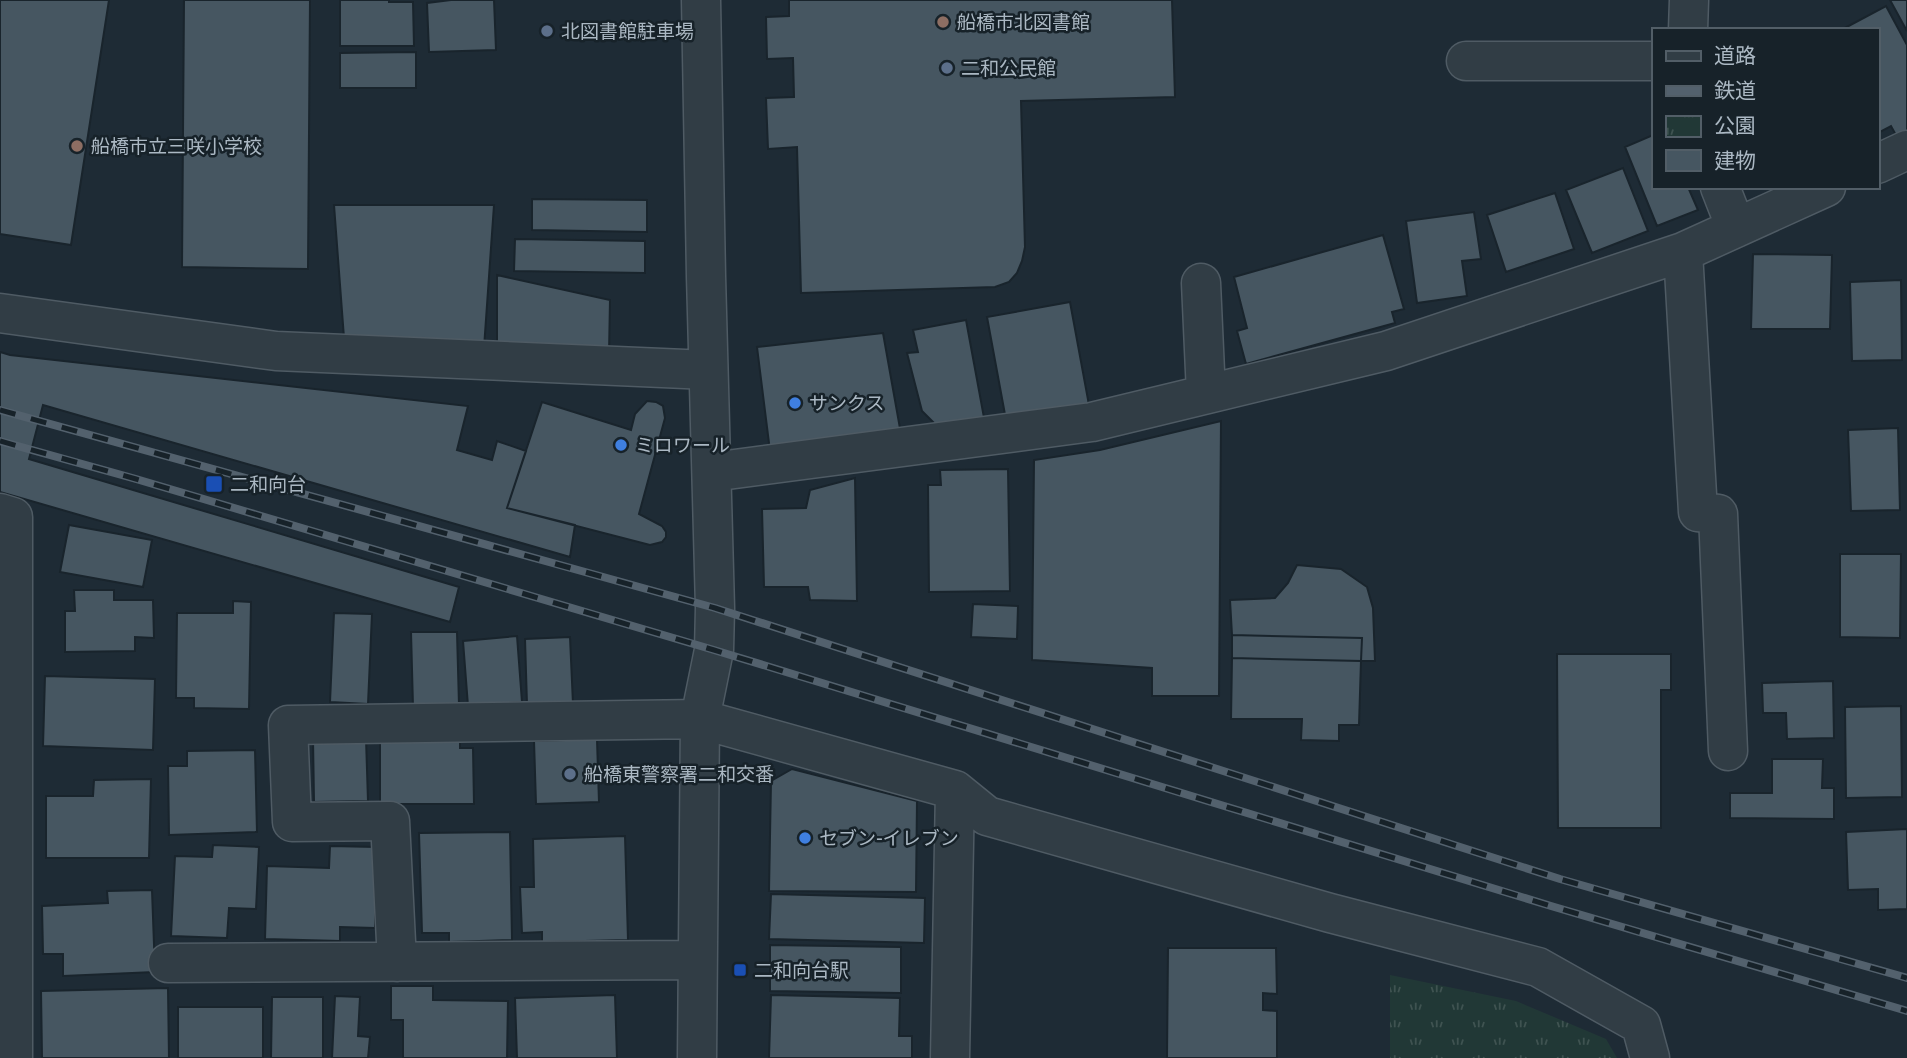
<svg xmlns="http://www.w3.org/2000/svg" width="1907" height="1058" font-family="'DejaVu Sans','Noto Sans JP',sans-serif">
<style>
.park{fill:url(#park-tufts)}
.building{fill:#465661;stroke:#19242c;stroke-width:2}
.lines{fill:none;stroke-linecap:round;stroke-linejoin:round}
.minor-casing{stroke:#4f5b64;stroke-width:41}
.minor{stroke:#313d45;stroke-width:38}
.rail-casing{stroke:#53616d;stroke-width:8}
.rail{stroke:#172229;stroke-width:5;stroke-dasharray:16;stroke-linecap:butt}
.education-dot{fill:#8d6e63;stroke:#172229;stroke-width:2.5}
.service-dot{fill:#5c6f8a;stroke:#172229;stroke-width:2.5}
.shop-dot{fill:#3f7fe0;stroke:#172229;stroke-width:2.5}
.transit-dot{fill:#1a4fb4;stroke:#172229;stroke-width:2.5}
.labels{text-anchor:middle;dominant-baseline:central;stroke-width:5;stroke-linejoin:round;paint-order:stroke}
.poi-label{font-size:19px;fill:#abb8c3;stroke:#172229;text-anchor:start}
</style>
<defs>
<pattern id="park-tufts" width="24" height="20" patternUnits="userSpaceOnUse" patternTransform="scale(1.75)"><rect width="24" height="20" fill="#213836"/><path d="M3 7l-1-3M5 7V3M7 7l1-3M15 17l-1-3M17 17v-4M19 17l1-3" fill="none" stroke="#3f5351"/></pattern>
</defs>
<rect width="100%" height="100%" fill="#1e2b35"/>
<path class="park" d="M1390,975l126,26 90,38 11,19h-227z"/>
<path class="building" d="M0,0h109l-38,245 -71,-11z
M184,0h126l-2,269 -126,-2z
M340,0h49v2h24l1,44h-74z
M451,0h43l2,50 -67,2 -2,-49z
M789,0h383l3,97 -154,4 4,146 -3,14 -5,12 -8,9 -14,5 -194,6 -4,-146 -29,2 -2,-51 28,-1 -1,-39 -26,1 -1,-42 23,-1z
M1890,0h17v31z
M1886,6l21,39v87l-10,5 -6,-11 -11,6 -3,-6v-96h-36z
M416,52v36h-76v-35z
M1653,135v52h35l10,23 -41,16 -32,-79z
M1623,168l25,63 -56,22 -26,-63z
M1555,193l19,56 -68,23 -19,-57z
M532,199l115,1v32l-115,-2z
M334,205h160l-10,143 -140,-10z
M1474,212l7,47 -19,2 5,35 -50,7 -11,-82z
M1383,235l21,74 -12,3 3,11 -149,41 -9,-33 10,-3 -13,-51z
M515,239l130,2v32l-131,-2z
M1753,254l79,1 -2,74h-79z
M497,275l113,25 -1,54 -112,-6z
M1901,280l1,80 -50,1 -2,-79z
M1070,302l19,103 -83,15 -19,-103z
M966,320l19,103 -46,5 -17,-17 -15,-58 11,-1 -5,-22z
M883,333l18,101 -131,17 -13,-104z
M0,352l10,3 458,51 -11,44 35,10 5,-19 29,10 -19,57 68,17 -5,32 -527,-152 -14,54 430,128 -9,35 -450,-130z
M647,401l9,1 7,4 2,12 -26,96 23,12 4,6v5l-4,5 -12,3 -143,-37 35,-106 89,28 4,-16z
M1221,421l-2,275h-67v-28l-120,-8 2,-200 66,-10z
M1898,428l2,82 -49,1 -3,-81z
M1008,469l2,122 -81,1 -1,-107h13l-1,-15z
M855,478l2,123 -47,-1 -2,-13h-44l-2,-78 44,-1 4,-18z
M69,525l83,15 -9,47 -83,-15z
M1840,554h61l-1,84 -60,-1z
M1297,565l44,4 26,18 6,21 2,53h-14l1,-23 -130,-3 -2,-35 45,-2 13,-15z
M74,590h40v10h39l1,38 -19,-1v14l-70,1v-41h10z
M233,601l18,1 -2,107 -55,-1v-10h-18l1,-85h56z
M973,604l45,2 -1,33 -46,-2z
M334,613l38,1 -4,90 -38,-2z
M411,632h46l2,73 -46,2z
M1232,635l130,3 -1,23 -129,-3z
M517,636l5,66 -54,4 -5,-65z
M570,637l3,67 -46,1 -2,-66z
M1557,654h114v36h-10v138h-103z
M1232,658l129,3 -2,64h-20v16l-38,-1 1,-21h-71z
M45,676l110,3 -2,71 -110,-4z
M1833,681l1,57 -47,1 -1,-26h-23l-1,-30z
M1901,706l1,91 -56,1 -1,-91z
M460,733v15h13l1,56h-94v-70z
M366,738l2,63 -54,1 -1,-63z
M597,739l2,63 -63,2 -2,-63z
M255,750l2,82 -88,3 -1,-69h19v-15z
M1772,759h51l-1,29h12v31l-104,-1v-25h42z
M792,769l125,32 -1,91 -147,-1 2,-110z
M151,779l-2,79h-103v-62h47l1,-16z
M1907,829v80l-29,1v-21l-30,1 -2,-58z
M510,832l2,108 -63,2v-9h-27l-3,-100z
M625,836l3,104 -86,2v-10l-20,1 -2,-46h14l-1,-48z
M213,845l46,2 -3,62 -27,-1 -2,30 -56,-2 4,-80 37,1z
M330,846l47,1 -2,81 -35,-1v14l-75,-2 2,-73 62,2z
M152,890l3,82 -92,4v-22h-20l-1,-48 66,-3 -1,-12z
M771,894l154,4 -1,45 -155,-4z
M770,945l131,2v46l-131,-2z
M1168,948h108l1,46 -14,-1v17l14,1v47h-110z
M391,986h42v14l75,1 -1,57h-104v-38h-12z
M168,988l1,70h-127l-1,-67z
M615,995l2,63h-100l-2,-60z
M771,995l129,3 -1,38h13v22h-143z
M335,996l25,1 -2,39 12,1 -2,21h-36z
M272,997h51v61h-52z
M178,1007h85v51h-85z"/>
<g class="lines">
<g class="minor-casing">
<path id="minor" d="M1688,30l1,-30
M1466,61h187
M1877,164l30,-14
M1720,187l16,41
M1683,252l15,260 20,2 10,237
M1201,283l5,111
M0,313l276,38 432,19
M712,472l380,-50 294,-71 297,-99 143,-65
M0,513l13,4v541
M397,962l-7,-141 -98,1 -4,-97 412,-6 255,71 32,26 343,97 208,54 103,58 9,33
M168,963l529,-3
M697,1058l3,-339 14,-69 1,-42 -9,-332 -5,-276
M950,1058l5,-268"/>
</g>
<use href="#minor" class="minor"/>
<g class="rail-casing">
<path id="rail" d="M0,410l715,198 845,271 347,99
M0,441l136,38 578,171 837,256 356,105"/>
</g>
<use href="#rail" class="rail"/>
</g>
<g class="education-dot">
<circle cx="943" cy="22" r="7"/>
<circle cx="77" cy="146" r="7"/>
</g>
<g class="service-dot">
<circle cx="547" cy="31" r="7"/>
<circle cx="947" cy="68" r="7"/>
<circle cx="570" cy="774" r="7"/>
</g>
<g class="shop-dot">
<circle cx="795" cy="403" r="7"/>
<circle cx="621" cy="445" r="7"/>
<circle cx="805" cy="838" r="7"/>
</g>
<g class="transit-dot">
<rect x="205" y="475" width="18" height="18" rx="3.5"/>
<rect x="733" y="963" width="14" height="14" rx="3.5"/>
</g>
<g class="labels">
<g class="poi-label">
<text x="957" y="22">船橋市北図書館</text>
<text x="561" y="31">北図書館駐車場</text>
<text x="961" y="68">二和公民館</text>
<text x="91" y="146">船橋市立三咲小学校</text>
<text x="809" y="403">サンクス</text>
<text x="635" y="445">ミロワール</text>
<text x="230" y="484">二和向台</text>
<text x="584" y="774">船橋東警察署二和交番</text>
<text x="819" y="838">セブン-イレブン</text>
<text x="754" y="970">二和向台駅</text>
</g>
</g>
<rect x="1652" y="28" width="228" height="161" fill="#172229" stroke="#525e67" stroke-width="2"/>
<rect x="1666" y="51" width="35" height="10" fill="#313d45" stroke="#525e67" stroke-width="2"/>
<text x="1714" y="63" font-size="21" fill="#abb8c3">道路</text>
<rect x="1666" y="86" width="35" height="10" fill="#53616d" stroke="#525e67" stroke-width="2"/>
<text x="1714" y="98" font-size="21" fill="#abb8c3">鉄道</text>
<rect x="1666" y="116" width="35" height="21" fill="url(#park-tufts)" stroke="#525e67" stroke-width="2"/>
<text x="1714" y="133" font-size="21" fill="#abb8c3">公園</text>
<rect x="1666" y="150" width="35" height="21" fill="#465661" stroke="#525e67" stroke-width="2"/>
<text x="1714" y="168" font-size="21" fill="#abb8c3">建物</text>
</svg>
